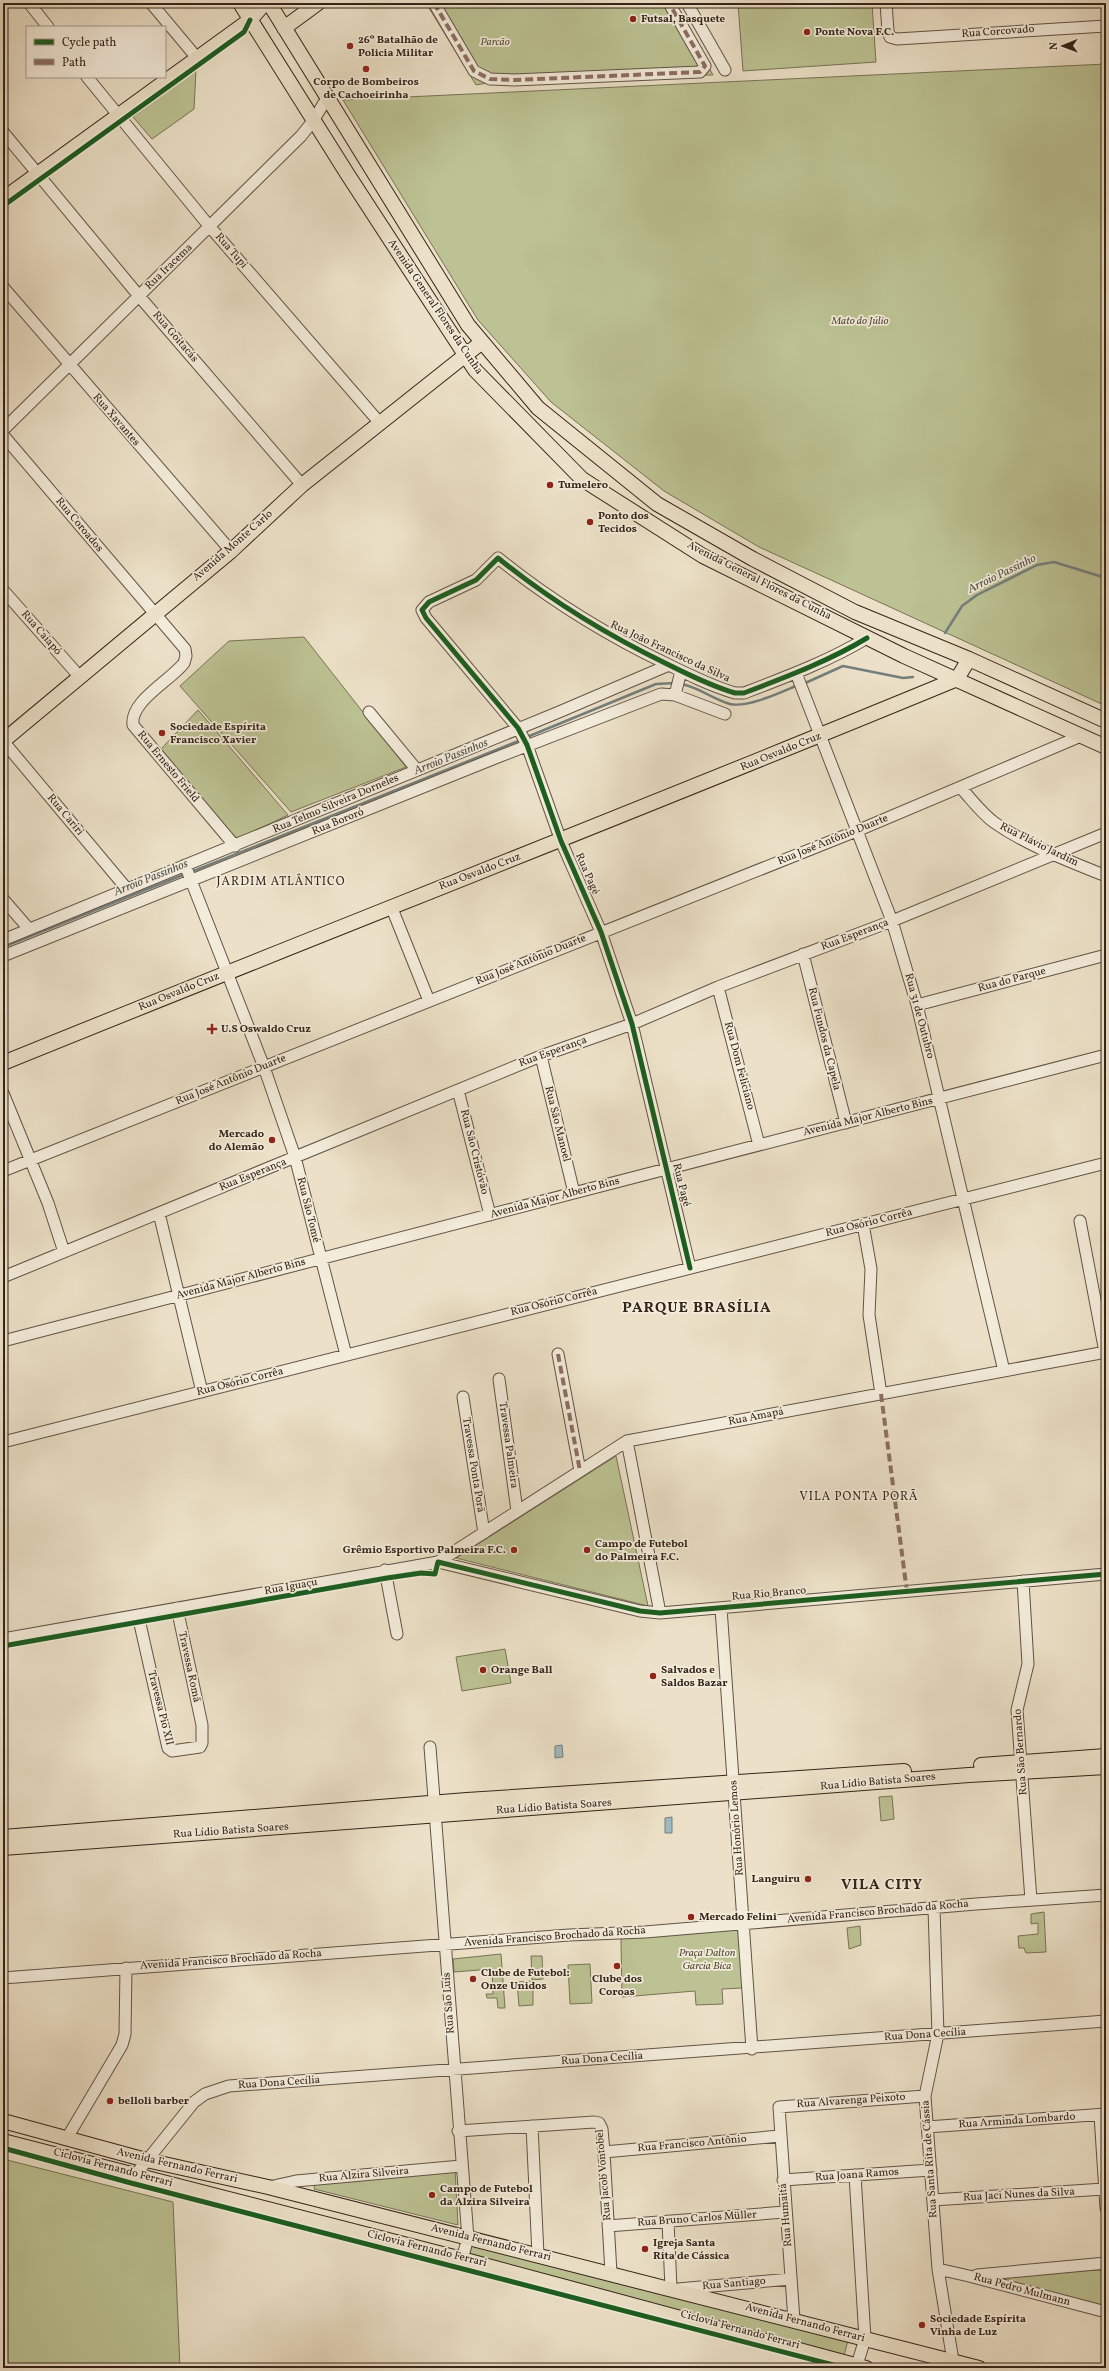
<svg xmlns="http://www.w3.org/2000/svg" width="1109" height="2371" font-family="Vollkorn,serif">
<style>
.green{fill:#bcc293;stroke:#787356}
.water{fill:#9ebbc0;stroke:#747f7d}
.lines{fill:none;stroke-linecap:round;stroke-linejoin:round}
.stream{stroke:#747f7d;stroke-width:2.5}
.minor-casing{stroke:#625345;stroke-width:13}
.major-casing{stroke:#342419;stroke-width:16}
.minor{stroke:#f3ecdb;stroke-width:11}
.major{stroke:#ece1c8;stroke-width:14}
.quiet{stroke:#8d6e63;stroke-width:4;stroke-dasharray:8 4;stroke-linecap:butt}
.cycleway-casing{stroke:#f3ecdb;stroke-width:8}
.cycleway{stroke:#1b5e20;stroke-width:5}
.poi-dot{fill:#8f2418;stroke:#f3ecdb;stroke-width:1.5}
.labels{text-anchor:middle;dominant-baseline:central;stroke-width:3.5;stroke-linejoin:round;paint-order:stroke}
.poi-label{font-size:11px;font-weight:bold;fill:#342419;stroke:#f3ecdb;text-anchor:start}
.street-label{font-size:11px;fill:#342419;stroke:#f3ecdb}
.park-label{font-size:11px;font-style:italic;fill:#564c38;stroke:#f3ecdb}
.water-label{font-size:12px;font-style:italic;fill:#54514b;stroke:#f3ecdb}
.neighbourhood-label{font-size:12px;letter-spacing:1px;fill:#342419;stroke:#f3ecdb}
.district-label{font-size:15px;font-weight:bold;letter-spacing:1px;fill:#342419;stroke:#f3ecdb}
</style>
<rect width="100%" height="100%" fill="#ece1c8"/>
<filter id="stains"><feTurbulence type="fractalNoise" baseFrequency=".005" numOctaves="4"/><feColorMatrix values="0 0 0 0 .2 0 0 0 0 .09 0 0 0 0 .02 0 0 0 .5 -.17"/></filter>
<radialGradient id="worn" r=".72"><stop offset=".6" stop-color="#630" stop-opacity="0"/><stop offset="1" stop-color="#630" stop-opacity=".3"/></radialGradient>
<path class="green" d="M426,3h246l41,72 -190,1 -47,9z
M738,3h134l4,59 -133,9z
M1106,64v642l-347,-159 -95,-56 -113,-89 -73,-82 -135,-220z
M196,70l-2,39 -42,30 -19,-22z
M304,637l102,130 -115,45 -111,-126 49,-45z
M198,710l90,105 -52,25 -75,-91z
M616,1456l32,150 -192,-48z
M505,1649l6,34 -49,8 -6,-34z
M892,1796l2,23 -13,2 -2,-24z
M1044,1912l2,40 -20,1 -2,-5h-5l-1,-12 20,-2v-11l-7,1v-10z
M743,1922l-1,66 -20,1 1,15 -27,1 -1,-14 -73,6 -1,-57 5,-7z
M860,1926l1,19 -12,4 -2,-21z
M501,1954l4,54h-7l-1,-10h-10l-1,-4h7l-1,-25 -38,3 -1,-13z
M531,1956h11l1,23 -11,1z
M590,1964l2,39 -22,1 -2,-39z
M533,1981v24l-14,1 -2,-24z
M3,2159l170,43 7,166h-177z
M455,2169l3,56 -144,-36 2,-10z
M472,2245l376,95 -4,16 -376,-96z
M1101,2270l3,39 -92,-24 -3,-6 4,-5z"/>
<path class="water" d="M562,1745l1,12 -8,1v-12z
M672,1817v16h-7v-15z"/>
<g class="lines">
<path class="stream" d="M945,633l17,-27 15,-11 60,-30 17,-3 52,16
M681,684c18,3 31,15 49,20 18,4 51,-12 68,-19
M803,684l40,-18 60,12 10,-1
M527,737l129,-53 20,-1
M191,872l330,-132
M3,947l182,-73"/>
<g class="minor-casing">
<path id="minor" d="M29,3l19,24
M151,3l46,55
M434,3l40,68 16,8 24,1 186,-8 5,-6 -36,-63
M687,3l38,67
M886,3l2,28 2,6 7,2 209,-13
M87,77l123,150 169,195
M3,132l136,164 163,189
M3,287l228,264
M3,430l298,-294 12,-15 14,-23
M3,435l182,214 1,7 -2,7c-14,18 -54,38 -51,62l102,121
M3,590l76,86
M796,673l96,248 25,84 87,366
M675,695l6,-24
M369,712l48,58
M3,741l124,148
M961,788c11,12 21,26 34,35 33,23 74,38 111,53
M185,865l79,202 31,90 51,198
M3,899l26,30
M391,906l38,95
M3,940l556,-228 110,-47
M803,954l43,169
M3,956l495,-199 163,-63 14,1 50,19
M718,987l41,158
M917,1005l189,-50
M541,1056l33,137
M458,1090l32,125
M3,1093l45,110 16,49
M3,1171l856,-341 222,-94
M159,1213l43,179
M1080,1221l25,131
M863,1224l8,45 -2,46 12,79
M690,1268l-58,-244 -31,-92 -40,-91 -34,-96 -9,-17 -92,-110 -4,-8 7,-8 47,-22 22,-22c52,42 107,76 167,105 22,11 46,23 70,30h9c42,-16 85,-32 123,-55
M3,1277l538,-221 91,-32 86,-37 174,-66 214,-88
M3,1341l1103,-286
M558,1354l22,117
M499,1379l18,132
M463,1397l21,136
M627,1441l33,172
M3,1442l1103,-279
M438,1562l189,-121 479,-89
M385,1570l12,64
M1023,1581l5,83 -11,46 14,190
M721,1608l31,441
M138,1615l30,133 4,3 28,-4 2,-4v-18l-25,-117
M3,1639l435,-77 202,49 20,2 446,-39
M430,1747l38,491 -6,21
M934,1908l4,126 -13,62 13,173 15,92
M3,1978l566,-43 76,-3 331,-28 130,-9
M1100,2115l6,93
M532,2126l6,129
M927,2127l179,-13
M458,2131l136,-9 5,1 3,6 2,23 7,121
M67,2138l55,-93 3,-11 1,-66
M604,2152l176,-16
M136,2174l58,-72 11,-8 24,-8 877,-65
M855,2175l10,164 -9,29
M783,2180l148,-10
M269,2187l27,-6 165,-15
M933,2200l171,-11
M668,2221l3,67
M608,2226l177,-14
M938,2269l31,7 137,36
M977,2275l129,-12
M678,2289l113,-10
M794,2320l-15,-213 146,-11"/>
</g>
<g class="major-casing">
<path id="major" d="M240,3l108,172 127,195 107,109 121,77 201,100 202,91
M269,3l199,322 70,83 119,96 96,55 102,53 114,47 137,62
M284,28l34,-25
M3,199l247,-179 15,-17
M3,741l228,-190 71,-66 180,-143
M3,1063c318,-129 637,-253 954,-384l12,-20
M981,1765l125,-9
M3,1837l464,-37 437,-29
M3,1848l966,-73 137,-8
M3,2121l143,39 122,27 711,181
M3,2141l459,118 404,109"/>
</g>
<use href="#minor" class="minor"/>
<use href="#major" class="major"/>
<path class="quiet" d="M434,3l40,68 16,8 24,1 186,-8 5,-6 -36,-63
M558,1354l22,117
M881,1394l26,198"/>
<g class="cycleway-casing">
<path id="cycleway" d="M3,206l241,-174 6,-12
M690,1268l-58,-244 -31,-92 -40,-91 -34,-96 -9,-17 -92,-110 -4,-8 7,-8 47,-22 22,-22c52,42 107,76 167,105 22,11 46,23 70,30h9c42,-16 85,-32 123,-55
M3,1646l384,-68 34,-5 14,1 3,-12 202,49 20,2 446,-39
M3,2148l128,35 714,185"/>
</g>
<use href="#cycleway" class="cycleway"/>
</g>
<g class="poi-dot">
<circle cx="633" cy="19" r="4"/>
<circle cx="807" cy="32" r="4"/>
<circle cx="350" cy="46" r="4"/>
<circle cx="366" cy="69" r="4"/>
<circle cx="550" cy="485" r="4"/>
<circle cx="590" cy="522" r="4"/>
<circle cx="162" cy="733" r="4"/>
<path d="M210 1023h4v4h4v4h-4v4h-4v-4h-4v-4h4z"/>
<circle cx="272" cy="1140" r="4"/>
<circle cx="514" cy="1550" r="4"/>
<circle cx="587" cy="1550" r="4"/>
<circle cx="483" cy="1670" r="4"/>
<circle cx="653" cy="1676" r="4"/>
<circle cx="808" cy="1879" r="4"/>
<circle cx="691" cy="1917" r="4"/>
<circle cx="617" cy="1966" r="4"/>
<circle cx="473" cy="1979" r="4"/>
<circle cx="110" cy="2101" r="4"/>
<circle cx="432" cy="2195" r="4"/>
<circle cx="645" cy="2249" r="4"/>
<circle cx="922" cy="2325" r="4"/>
</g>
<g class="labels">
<g class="poi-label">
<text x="641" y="19">Futsal, Basquete</text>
<text x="815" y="32">Ponte Nova F.C.</text>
<text x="358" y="40">26º Batalhão de<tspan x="358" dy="13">Policia Militar</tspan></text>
<text x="366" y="82" text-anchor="middle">Corpo de Bombeiros<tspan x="366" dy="13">de Cachoeirinha</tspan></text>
<text x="558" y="485">Tumelero</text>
<text x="598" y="516">Ponto dos<tspan x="598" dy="13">Tecidos</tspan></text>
<text x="170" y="727">Sociedade Espírita<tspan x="170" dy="13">Francisco Xavier</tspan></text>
<text x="221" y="1029">U.S Oswaldo Cruz</text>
<text x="264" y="1134" text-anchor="end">Mercado<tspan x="264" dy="13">do Alemão</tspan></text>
<text x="595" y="1544">Campo de Futebol<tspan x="595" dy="13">do Palmeira F.C.</tspan></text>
<text x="506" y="1550" text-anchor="end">Grêmio Esportivo Palmeira F.C.</text>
<text x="491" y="1670">Orange Ball</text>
<text x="661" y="1670">Salvados e<tspan x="661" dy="13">Saldos Bazar</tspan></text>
<text x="800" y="1879" text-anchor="end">Languiru</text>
<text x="699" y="1917">Mercado Felini</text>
<text x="481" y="1973">Clube de Futebol:<tspan x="481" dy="13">Onze Unidos</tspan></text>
<text x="617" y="1979" text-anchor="middle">Clube dos<tspan x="617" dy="13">Coroas</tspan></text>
<text x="118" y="2101">belloli barber</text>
<text x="440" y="2189">Campo de Futebol<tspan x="440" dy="13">da Alzira Silveira</tspan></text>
<text x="653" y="2243">Igreja Santa<tspan x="653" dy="13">Rita de Cássica</tspan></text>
<text x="930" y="2319">Sociedade Espírita<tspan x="930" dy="13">Vinha de Luz</tspan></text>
</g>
<g class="street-label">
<text transform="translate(998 32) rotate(-4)">Rua Corcovado</text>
<text transform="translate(231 251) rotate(49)">Rua Tupi</text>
<text transform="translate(169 267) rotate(-44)">Rua Iracema</text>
<text transform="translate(435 307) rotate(56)">Avenida General Flores da Cunha</text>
<text transform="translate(175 337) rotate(49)">Rua Goitacás</text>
<text transform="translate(116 420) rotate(49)">Rua Xavantes</text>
<text transform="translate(79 525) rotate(50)">Rua Coroados</text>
<text transform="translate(233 546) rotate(-41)">Avenida Monte Carlo</text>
<text transform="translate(759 581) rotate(27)">Avenida General Flores da Cunha</text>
<text transform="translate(41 633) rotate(49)">Rua Caiapó</text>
<text transform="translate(670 652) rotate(25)">Rua João Francisco da Silva</text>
<text transform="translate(781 752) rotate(-22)">Rua Osvaldo Cruz</text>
<text transform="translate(168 767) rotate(50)">Rua Ernesto Frield</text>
<text transform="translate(336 804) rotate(-23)">Rua Telmo Silveira Dorneles</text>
<text transform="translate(65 815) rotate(50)">Rua Cariri</text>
<text transform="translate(338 822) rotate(-22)">Rua Bororó</text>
<text transform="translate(833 840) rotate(-22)">Rua José Antônio Duarte</text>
<text transform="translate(1039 845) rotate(26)">Rua Flávio Jardim</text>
<text transform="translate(480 872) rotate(-21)">Rua Osvaldo Cruz</text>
<text transform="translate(587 874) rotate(66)">Rua Pagé</text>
<text transform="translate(855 935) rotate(-21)">Rua Esperança</text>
<text transform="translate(531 960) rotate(-22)">Rua José Antônio Duarte</text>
<text transform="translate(1012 980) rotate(-15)">Rua do Parque</text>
<text transform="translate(179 992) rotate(-22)">Rua Osvaldo Cruz</text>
<text transform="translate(919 1016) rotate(75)">Rua 31 de Outubro</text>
<text transform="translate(824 1039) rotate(76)">Rua Fundos da Capela</text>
<text transform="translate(553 1052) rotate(-20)">Rua Esperança</text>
<text transform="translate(739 1066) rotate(75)">Rua Dom Feliciano</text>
<text transform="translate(231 1080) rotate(-22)">Rua José Antônio Duarte</text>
<text transform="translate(868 1117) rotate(-14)">Avenida Major Alberto Bins</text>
<text transform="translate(557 1124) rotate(76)">Rua São Manoel</text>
<text transform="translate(474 1152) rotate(76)">Rua São Cristóvão</text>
<text transform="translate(253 1175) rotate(-22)">Rua Esperança</text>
<text transform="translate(681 1185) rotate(76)">Rua Pagé</text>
<text transform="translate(555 1198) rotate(-15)">Avenida Major Alberto Bins</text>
<text transform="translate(308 1210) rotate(76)">Rua São Tomé</text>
<text transform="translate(869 1223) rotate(-14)">Rua Osório Corrêa</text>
<text transform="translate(241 1279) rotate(-15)">Avenida Major Alberto Bins</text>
<text transform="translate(554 1302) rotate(-14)">Rua Osório Corrêa</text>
<text transform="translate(240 1382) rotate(-14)">Rua Osório Corrêa</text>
<text transform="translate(756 1417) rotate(-11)">Rua Amapá</text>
<text transform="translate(508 1445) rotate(82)">Travessa Palmeira</text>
<text transform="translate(473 1465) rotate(81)">Travessa Ponta Porã</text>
<text transform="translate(291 1587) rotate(-10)">Rua Iguaçu</text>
<text transform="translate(769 1594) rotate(-5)">Rua Rio Branco</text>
<text transform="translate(189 1667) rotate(78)">Travessa Romã</text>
<text transform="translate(160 1708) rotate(76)">Travessa Pio XII</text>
<text transform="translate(1021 1752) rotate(-94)">Rua São Bernardo</text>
<text transform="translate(878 1782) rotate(-5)">Rua Lídio Batista Soares</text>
<text transform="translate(554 1807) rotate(-4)">Rua Lídio Batista Soares</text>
<text transform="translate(737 1828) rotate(-94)">Rua Honório Lemos</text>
<text transform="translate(231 1831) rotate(-4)">Rua Lídio Batista Soares</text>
<text transform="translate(878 1912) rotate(-5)">Avenida Francisco Brochado da Rocha</text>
<text transform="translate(555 1937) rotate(-4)">Avenida Francisco Brochado da Rocha</text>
<text transform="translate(231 1960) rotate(-4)">Avenida Francisco Brochado da Rocha</text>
<text transform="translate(449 2003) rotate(-94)">Rua São Luís</text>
<text transform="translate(925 2035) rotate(-4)">Rua Dona Cecília</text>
<text transform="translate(602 2059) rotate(-4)">Rua Dona Cecília</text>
<text transform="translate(279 2083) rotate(-4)">Rua Dona Cecília</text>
<text transform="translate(851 2101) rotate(-4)">Rua Alvarenga Peixoto</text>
<text transform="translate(1017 2121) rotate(-4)">Rua Arminda Lombardo</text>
<text transform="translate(692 2144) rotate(-5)">Rua Francisco Antônio</text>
<text transform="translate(930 2159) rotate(-94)">Rua Santa Rita de Cássia</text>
<text transform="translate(177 2166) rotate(13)">Avenida Fernando Ferrari</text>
<text transform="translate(113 2168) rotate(15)">Ciclovia Fernando Ferrari</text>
<text transform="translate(364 2175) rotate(-5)">Rua Alzira Silveira</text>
<text transform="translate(604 2175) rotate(-95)">Rua Jacob Vontobel</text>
<text transform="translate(857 2175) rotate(-4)">Rua Joana Ramos</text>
<text transform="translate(1019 2195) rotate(-3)">Rua Jaci Nunes da Silva</text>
<text transform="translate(786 2215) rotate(-95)">Rua Humaitá</text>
<text transform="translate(697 2219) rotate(-4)">Rua Bruno Carlos Müller</text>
<text transform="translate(491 2243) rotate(14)">Avenida Fernando Ferrari</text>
<text transform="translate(427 2249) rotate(14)">Ciclovia Fernando Ferrari</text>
<text transform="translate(734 2284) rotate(-5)">Rua Santiago</text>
<text transform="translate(1022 2290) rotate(15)">Rua Pedro Mulmann</text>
<text transform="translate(805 2323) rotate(15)">Avenida Fernando Ferrari</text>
<text transform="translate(740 2330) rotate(15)">Ciclovia Fernando Ferrari</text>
</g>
<g class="park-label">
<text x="495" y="42">Parcão</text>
<text x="860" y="321">Mato do Júlio</text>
<text x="707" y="1953">Praça Dalton<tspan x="707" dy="13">Garcia Bica</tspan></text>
</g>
<g class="water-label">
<text transform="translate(1002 574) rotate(-26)">Arroio Passinho</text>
<text transform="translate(451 757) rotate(-22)">Arroio Passinhos</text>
<text transform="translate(151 878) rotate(-22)">Arroio Passinhos</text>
</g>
<g class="neighbourhood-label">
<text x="281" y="882">JARDIM ATLÂNTICO</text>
<text x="859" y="1497">VILA PONTA PORÃ</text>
</g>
<g class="district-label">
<text x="697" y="1308">PARQUE BRASÍLIA</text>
<text x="882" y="1885">VILA CITY</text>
</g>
</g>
<rect width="1109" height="2371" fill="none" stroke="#ece1c8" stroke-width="16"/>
<rect x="4" y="4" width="1101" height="2363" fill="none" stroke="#342419" stroke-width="2"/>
<rect x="8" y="8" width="1093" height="2355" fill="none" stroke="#342419"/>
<rect x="26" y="26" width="140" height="52" fill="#f3ecdb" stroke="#a79c8d"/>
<rect x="34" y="39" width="20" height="6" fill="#1b5e20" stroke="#a79c8d"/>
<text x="62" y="46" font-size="12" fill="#342419">Cycle path</text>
<rect x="34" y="59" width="20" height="6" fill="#8d6e63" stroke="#a79c8d"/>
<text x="62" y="66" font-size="12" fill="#342419">Path</text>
<g transform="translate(1063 46) rotate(269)" stroke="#f3ecdb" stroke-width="3" paint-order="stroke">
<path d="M0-3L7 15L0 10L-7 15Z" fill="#342419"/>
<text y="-6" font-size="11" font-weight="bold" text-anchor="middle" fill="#342419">N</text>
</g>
<rect width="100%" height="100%" filter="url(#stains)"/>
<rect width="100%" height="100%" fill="url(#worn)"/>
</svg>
